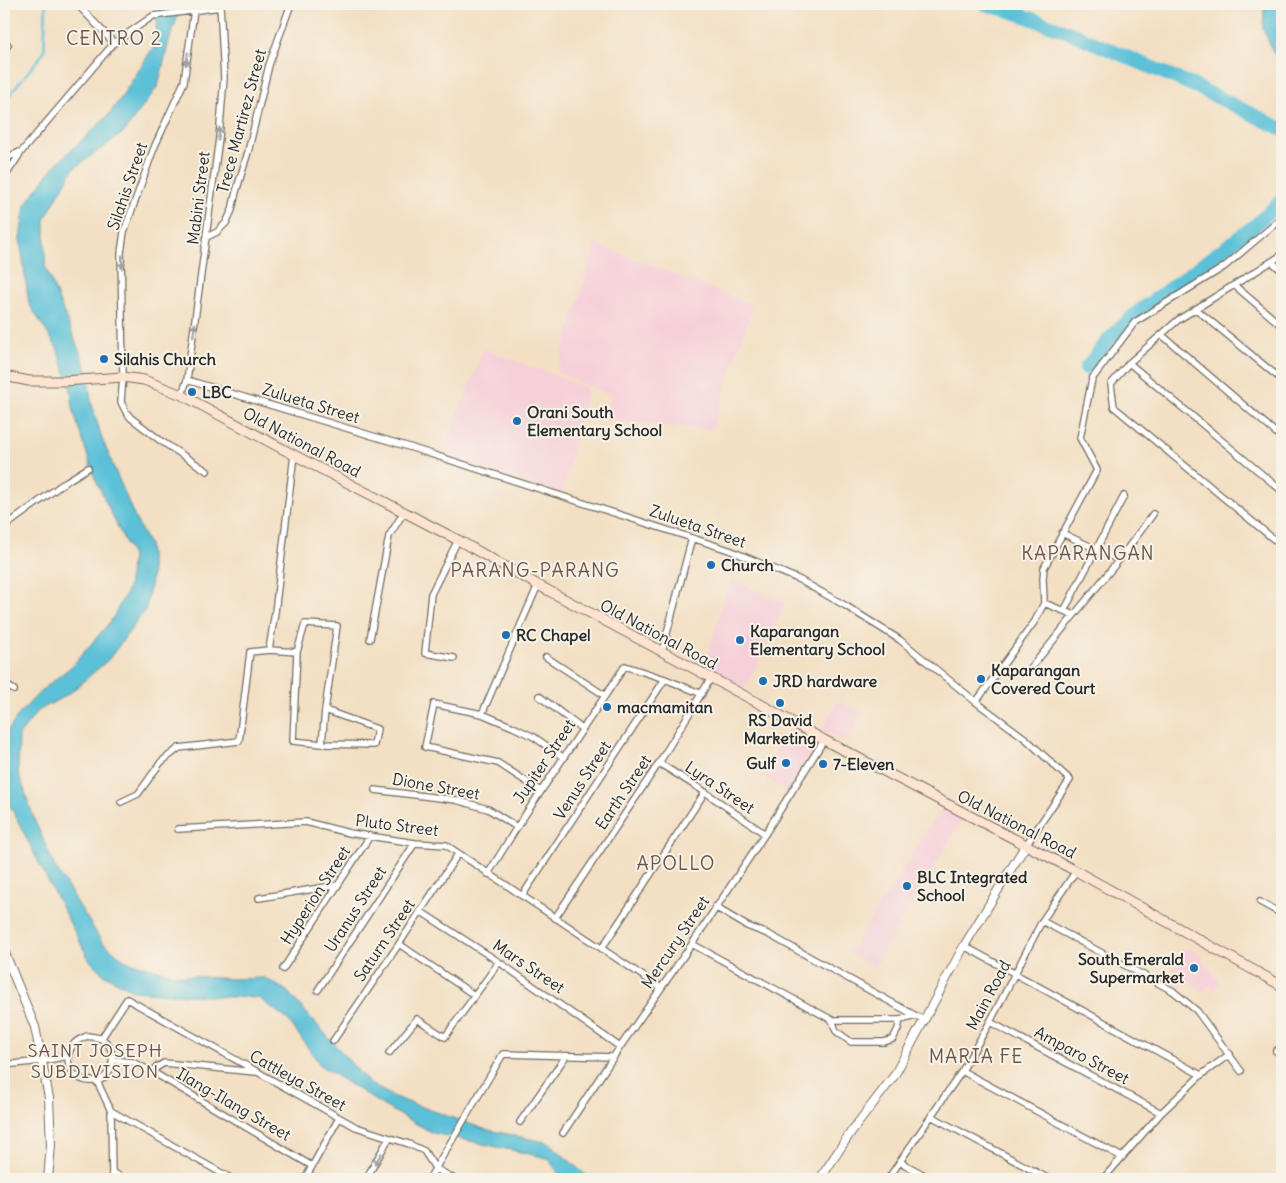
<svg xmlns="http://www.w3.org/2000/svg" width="1286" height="1183" font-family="Delius,sans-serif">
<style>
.built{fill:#f6cfd8}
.water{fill:#5bc1d8;stroke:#437682}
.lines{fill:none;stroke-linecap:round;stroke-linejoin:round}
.stream{stroke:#5bc1d8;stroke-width:2.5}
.river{stroke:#5bc1d8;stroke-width:14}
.minor-casing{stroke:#716a60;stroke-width:8}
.tertiary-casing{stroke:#716a60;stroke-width:10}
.secondary-casing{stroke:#716a60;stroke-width:11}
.minor{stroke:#fff;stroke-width:5.5}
.tertiary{stroke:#fff;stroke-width:8}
.secondary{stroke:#fde4d1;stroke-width:9}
.oneway{fill:#a0a0a0}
.poi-dot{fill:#1f6fb2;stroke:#f7f3e8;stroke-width:2}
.labels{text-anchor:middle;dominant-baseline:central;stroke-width:4;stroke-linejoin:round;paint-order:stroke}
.street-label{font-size:16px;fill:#2b2b2b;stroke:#f7f3e8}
.poi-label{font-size:16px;font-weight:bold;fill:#2b2b2b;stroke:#f7f3e8;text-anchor:start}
.neighbourhood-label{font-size:18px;letter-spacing:1px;fill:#6e554b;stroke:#f7f3e8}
.quarter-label{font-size:19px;letter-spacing:1px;fill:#6e554b;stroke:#f7f3e8}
</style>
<rect width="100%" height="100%" fill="#f7f3e8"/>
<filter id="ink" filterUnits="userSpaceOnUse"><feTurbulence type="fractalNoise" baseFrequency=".02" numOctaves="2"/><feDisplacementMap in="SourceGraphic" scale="10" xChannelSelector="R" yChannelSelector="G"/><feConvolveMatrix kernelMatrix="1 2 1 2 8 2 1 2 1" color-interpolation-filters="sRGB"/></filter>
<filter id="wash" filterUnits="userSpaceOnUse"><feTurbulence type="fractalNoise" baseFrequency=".0096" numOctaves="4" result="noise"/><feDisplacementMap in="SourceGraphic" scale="20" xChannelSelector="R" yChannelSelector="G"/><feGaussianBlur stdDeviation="1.12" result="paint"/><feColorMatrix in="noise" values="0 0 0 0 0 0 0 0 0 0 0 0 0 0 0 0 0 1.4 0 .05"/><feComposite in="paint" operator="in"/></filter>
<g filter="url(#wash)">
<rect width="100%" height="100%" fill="#f3dfc3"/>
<path class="built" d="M595,244l159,61 -29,83 -12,42 -105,-10 2,-25 -53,-23z
M484,349l103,39 -24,106 -122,-39z
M731,579l54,24 -39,85 -42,-19 16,-59z
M837,701l26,12 -16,30 -25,-14z
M790,730l25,16 -29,45 -25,-17z
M941,809l21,11 -88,147 -25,-14z
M1182,949h9l7,5 23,30 -6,6 -6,-5 -6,7 -16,-13 -6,8 -12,-7z"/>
<path class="water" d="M159,4h23l-13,37 -11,45 -34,46 -51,37 -28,50v47l42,104 4,31 11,38 33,79 14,27 3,29 -6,35 -37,50 -39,34 -32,18 -19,24 -1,37 17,49 20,46 47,75 24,19 51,14 54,4 34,-1 22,13 82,92 25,14 90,32 65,14 39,34v2h-26l-14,-21 -115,-25 -49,-27 -63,-40 -33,-46 -29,-22 -75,-3 -50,-4 -31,-17 -13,-13 -37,-70 -46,-92 -3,-26 3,-41 13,-19 22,-23 30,-24 39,-45 17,-32 4,-33 -20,-41 -18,-39 -20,-63 -4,-27 -13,-38 -28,-44 -9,-65 5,-34 31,-41 52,-48 15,-21 31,-49z
M1268,4h14v59l-8,-9 -11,-26 1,-19z"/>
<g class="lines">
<path class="stream" d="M4,102l40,-50 2,-48"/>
<path class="river" d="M984,4l29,8 58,21 126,54 85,42
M1086,368l23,-29 25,-24 119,-88 29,-27"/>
</g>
</g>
<g filter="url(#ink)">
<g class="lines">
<g class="minor-casing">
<path id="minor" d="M77,4l37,39
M194,10l-10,72 -30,66 -30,84 -3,21 2,124 -2,25 5,10 5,6 30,23 46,30
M4,40l4,5 -4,5
M4,159l18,-8
M4,178l18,-27 92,-108 39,-27 68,-9
M207,237l10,-5 9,-9 6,-13 4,-18 12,-40 21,-87 22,-61
M1282,255l-104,65 -49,43 -18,21 3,23 168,139
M1272,262l10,9
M1234,285l48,41
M1196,309l86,71
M1162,335l120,103
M1129,363l153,128
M187,380l219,66 286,92 37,12 69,29 48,27 54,34 76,62 50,37 44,41 -44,65
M182,395l5,-15 32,-242 5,-60 -4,-74
M4,527l63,-46 21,-13
M1062,533l57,27
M1044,603l30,12
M1064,611l60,-115
M370,639l19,-103 15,-24
M269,650l28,2
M662,652l30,-114
M546,657l58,38
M454,658l-29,-5 6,-59 27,-54
M1030,669l89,-109 34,-46
M4,684l10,6
M539,696l43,33
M976,702l59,-81 9,-18 -1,-25 1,-10 53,-98 -17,-32 12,-59 43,-57 89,-55 58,-49
M482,714l56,-129
M322,744l3,-34 12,-84 -32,-2 -8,28 -4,89 29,3 52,1 3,-16 -52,-19
M659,763l46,29 60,42
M375,790l81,10 32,9 29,18
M541,791l-43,-28 -73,-16 9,-43 48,10 31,13 21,10 30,21
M121,802l17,-8 23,-32 18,-14 60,-7 11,-89 19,-2 6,-38 19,-157
M178,829l128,-7 43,11 66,10 31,2 215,143
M488,874l29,-47 108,-161 40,13 37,15
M522,896l143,-217
M259,898l79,-13
M1260,902l22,12
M715,907l32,19 21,8 148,82
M420,911l79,51 121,85
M555,918l104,-155 52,-85
M1042,921l131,70 24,20 44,60
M399,944l75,51
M692,944l140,76h68l16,-4 9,4
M964,946l237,129
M602,948l103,-156
M283,969l87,-133
M318,990l97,-147
M832,1020l4,11 15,11h33l9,-3 5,-10 2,-9
M990,1022l171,91
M87,1036c5,1 11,1 15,3 16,10 13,35 -4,42 -2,0 -6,0 -8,0 -19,-1 -29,-22 -16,-37 2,-4 9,-6 13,-8z
M101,1039l26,-40 229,128 53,17 15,7 11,17 19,11
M333,1041l66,-97 59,-90
M1276,1051l6,-5
M389,1053l28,-34 28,18 54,-75
M113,1060l19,2 19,9 161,95
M4,1065l38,-4 26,-5
M151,1071l13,-8 91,9
M962,1071l160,86
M97,1081l14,30 1,68
M111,1111l121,68
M931,1116l118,63
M520,1122l46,-66
M563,1133l57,-86 72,-103 73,-110 59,-94
M900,1162l32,17
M112,1172l12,7
M305,1179l34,-61
M366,1179l23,-41
M429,1179l74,-125 111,3
M888,1179l74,-108 28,-49 52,-101 34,-50
M1103,1179l58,-66 40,-38 29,-21"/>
</g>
<g class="tertiary-casing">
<path id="tertiary" d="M4,951l31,76 14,71 2,47 -3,34
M820,1179l31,-47 43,-56 70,-130 45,-74 17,-27"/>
</g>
<g class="secondary-casing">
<path id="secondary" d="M4,376l25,5h35l59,-4 21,3 38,15 112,60 164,85 80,45 224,120 62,35 252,131 206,115"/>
</g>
<use href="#minor" class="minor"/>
<use href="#tertiary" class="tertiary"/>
<use href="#secondary" class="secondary"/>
</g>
<defs><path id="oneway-solid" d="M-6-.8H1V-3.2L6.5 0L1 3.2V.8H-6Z" transform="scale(1.25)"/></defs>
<g class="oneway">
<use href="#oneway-solid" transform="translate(187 59) rotate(98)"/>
<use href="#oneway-solid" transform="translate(219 134) rotate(-84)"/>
<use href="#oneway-solid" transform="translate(122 262) rotate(90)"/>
<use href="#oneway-solid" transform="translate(194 330) rotate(-82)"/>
<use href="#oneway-solid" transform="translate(378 1159) rotate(120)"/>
</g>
</g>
<g class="poi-dot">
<circle cx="104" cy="359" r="5"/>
<circle cx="192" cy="392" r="5"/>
<circle cx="517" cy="421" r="5"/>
<circle cx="711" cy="565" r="5"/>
<circle cx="506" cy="635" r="5"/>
<circle cx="740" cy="640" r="5"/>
<circle cx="981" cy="679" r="5"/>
<circle cx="763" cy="681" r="5"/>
<circle cx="780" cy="703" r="5"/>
<circle cx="607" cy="707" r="5"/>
<circle cx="786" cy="763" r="5"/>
<circle cx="823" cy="764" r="5"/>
<circle cx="907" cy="886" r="5"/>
<circle cx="1194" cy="968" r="5"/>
</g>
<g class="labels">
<g class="street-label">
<text transform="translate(241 121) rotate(-75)">Trece Martirez Street</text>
<text transform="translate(127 186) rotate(-71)">Silahis Street</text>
<text transform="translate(198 198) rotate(-83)">Mabini Street</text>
<text transform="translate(311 403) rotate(17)">Zulueta Street</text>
<text transform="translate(302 442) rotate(28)">Old National Road</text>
<text transform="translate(698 526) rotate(19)">Zulueta Street</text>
<text transform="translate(659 634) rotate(28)">Old National Road</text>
<text transform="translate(544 761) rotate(-56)">Jupiter Street</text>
<text transform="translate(582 780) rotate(-57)">Venus Street</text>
<text transform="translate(436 786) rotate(10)">Dione Street</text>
<text transform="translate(720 787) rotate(34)">Lyra Street</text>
<text transform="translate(623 792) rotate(-56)">Earth Street</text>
<text transform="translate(1017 824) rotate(27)">Old National Road</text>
<text transform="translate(397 825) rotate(7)">Pluto Street</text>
<text transform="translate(315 895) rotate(-57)">Hyperion Street</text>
<text transform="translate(355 909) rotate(-57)">Uranus Street</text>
<text transform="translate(384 940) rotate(-56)">Saturn Street</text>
<text transform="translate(675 942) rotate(-56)">Mercury Street</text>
<text transform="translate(529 966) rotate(34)">Mars Street</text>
<text transform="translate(988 995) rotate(-62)">Main Road</text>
<text transform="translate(1082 1055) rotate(28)">Amparo Street</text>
<text transform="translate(298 1080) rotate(29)">Cattleya Street</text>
<text transform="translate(234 1104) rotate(30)">Ilang-Ilang Street</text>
</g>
<g class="poi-label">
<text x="114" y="359">Silahis Church</text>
<text x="202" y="392">LBC</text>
<text x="527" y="412">Orani South<tspan x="527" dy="18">Elementary School</tspan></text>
<text x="721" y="565">Church</text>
<text x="750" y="631">Kaparangan<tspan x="750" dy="18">Elementary School</tspan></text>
<text x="516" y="635">RC Chapel</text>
<text x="991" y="670">Kaparangan<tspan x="991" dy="18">Covered Court</tspan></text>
<text x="773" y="681">JRD hardware</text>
<text x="617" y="707">macmamitan</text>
<text x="780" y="720" text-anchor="middle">RS David<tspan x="780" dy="18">Marketing</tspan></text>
<text x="776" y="763" text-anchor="end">Gulf</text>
<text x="833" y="764">7-Eleven</text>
<text x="917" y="877">BLC Integrated<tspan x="917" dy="18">School</tspan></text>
<text x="1184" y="959" text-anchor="end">South Emerald<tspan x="1184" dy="18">Supermarket</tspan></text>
</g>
<g class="neighbourhood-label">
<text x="95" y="1050">SAINT JOSEPH<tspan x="95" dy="21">SUBDIVISION</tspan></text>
</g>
<g class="quarter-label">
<text x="114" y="38">CENTRO 2</text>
<text x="1088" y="553">KAPARANGAN</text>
<text x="535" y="570">PARANG-PARANG</text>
<text x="676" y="863">APOLLO</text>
<text x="976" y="1056">MARIA FE</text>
</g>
</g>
<rect width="1286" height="1183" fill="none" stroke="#f7f3e8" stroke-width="20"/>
</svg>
